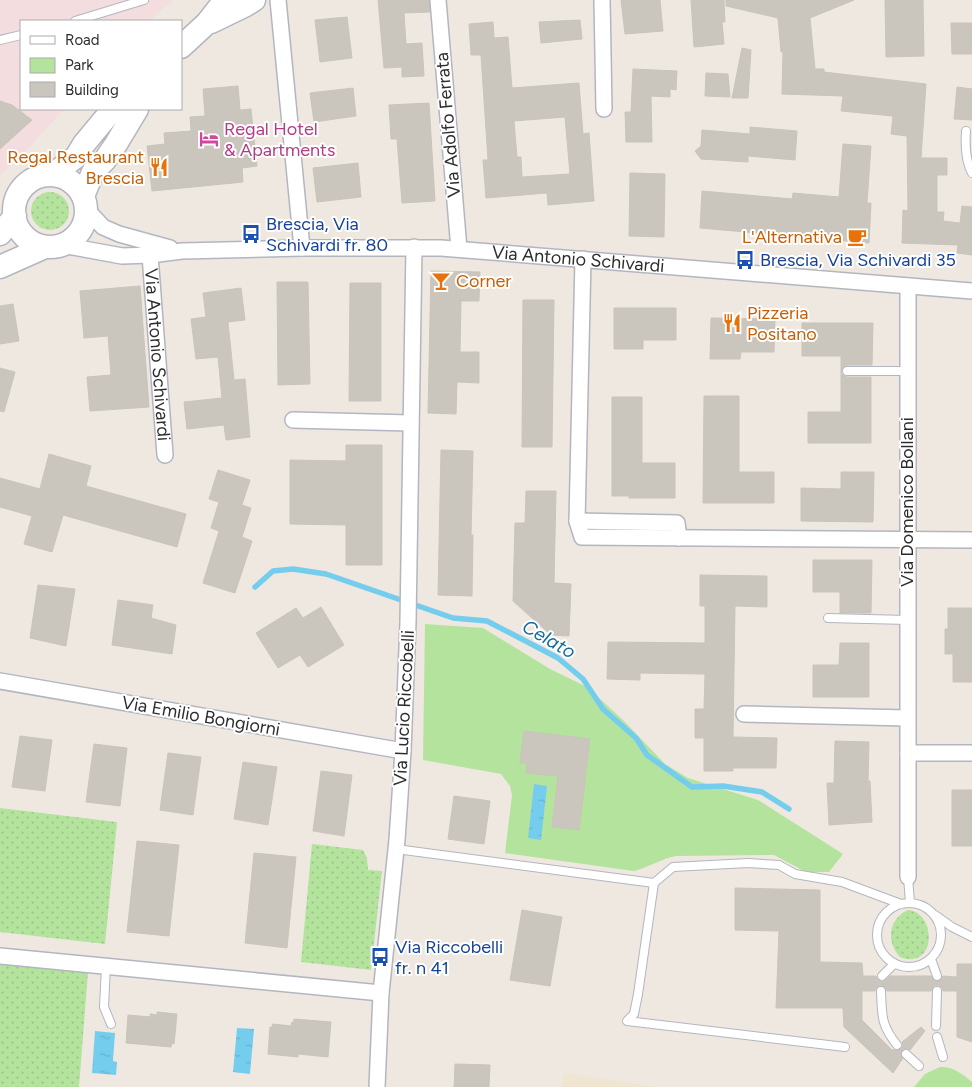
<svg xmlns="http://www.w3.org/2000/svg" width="972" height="1087" font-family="Figtree,sans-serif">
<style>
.education{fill:#efe5d0}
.medical{fill:#f4ddde}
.grass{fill:url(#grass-dots)}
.park{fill:#b4e39d}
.water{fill:url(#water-ripples)}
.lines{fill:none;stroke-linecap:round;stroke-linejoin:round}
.stream{stroke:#75cdee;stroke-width:5.5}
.building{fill:#cac6be;stroke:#cac4b9;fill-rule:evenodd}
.lane-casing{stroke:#b3b6c0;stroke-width:10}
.street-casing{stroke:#b3b6c0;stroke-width:18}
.secondary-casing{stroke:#b3b6c0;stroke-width:25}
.lane{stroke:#fff;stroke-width:8}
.street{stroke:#fff;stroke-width:15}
.secondary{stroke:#fff;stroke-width:22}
.labels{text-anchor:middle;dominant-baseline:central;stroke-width:4;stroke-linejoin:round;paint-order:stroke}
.street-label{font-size:18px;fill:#2d2d2d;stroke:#fff}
.hotel-label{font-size:18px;fill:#b23c85;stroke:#fff;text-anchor:start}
.food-label{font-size:18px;fill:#c56008;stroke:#fff;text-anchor:end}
.transit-label{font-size:18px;fill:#164399;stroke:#fff;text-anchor:start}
.water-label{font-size:19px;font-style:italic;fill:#0f6c9e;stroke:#fff}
</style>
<defs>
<pattern id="grass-dots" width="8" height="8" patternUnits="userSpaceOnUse" patternTransform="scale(1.25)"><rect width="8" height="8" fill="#b4e39d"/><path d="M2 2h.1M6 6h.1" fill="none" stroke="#9bc388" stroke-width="1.8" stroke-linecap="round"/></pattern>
<pattern id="water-ripples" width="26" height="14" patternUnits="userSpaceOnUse" patternTransform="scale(1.25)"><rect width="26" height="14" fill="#75cdee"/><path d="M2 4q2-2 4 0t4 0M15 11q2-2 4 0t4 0" fill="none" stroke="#66b0cc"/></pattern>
</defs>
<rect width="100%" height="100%" fill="#eee8e0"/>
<path class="education" d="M564,1073l92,14h-94z"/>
<path class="medical" d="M0,0h173l-24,21h-128v88h43l-38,42 -26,24z"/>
<path class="grass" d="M31 211a19 19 0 1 1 38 0a19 19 0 1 1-38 0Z
M0,808l117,14 -12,122 -105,-12z
M312,844l51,6 4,8 1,12 14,1 -11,99 -70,-8z
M908,910c29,2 29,61 -8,47 -14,-15 -12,-38 8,-47z
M0,964l88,8 -9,115h-79z"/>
<path class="park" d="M425,624l58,4 67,41 37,18 36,33 42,44 23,14 70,22 85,54 -14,18h-23l-32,-17 -98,1c-15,3 -27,11 -42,15l-129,-18 7,-58 -2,-9 -9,-12 -78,-14z
M940,1067c12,-1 23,7 32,15v5h-58l11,-13z"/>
<path class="water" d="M534,784l13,2 -6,54 -13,-2z
M237,1028l17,1 -4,45 -17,-2z
M95,1031l20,2 -2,28 4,1 -1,13 -24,-2z"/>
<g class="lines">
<path class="stream" d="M255,587l18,-16 20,-2 33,5 127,44 34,3 71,37 25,21 20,30 33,29 11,17 45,32 31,-1 39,6 27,17"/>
</g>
<path class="building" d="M378,0h51l1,12 -26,1 2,31 16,-1 2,33 -22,1v-10l-18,1z
M621,0h39l3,31 -38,3z
M691,0h33l1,22h-3l2,22 -30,3z
M726,0h128l-44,18 5,51h9v3l102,12 -5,74h26v17h-10v37h7l-1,9 17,2 2,-17 10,1v48l-15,-2 1,-8 -56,-2 1,-33 5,1 -1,-75 -16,-2 2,-18 -52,-5 2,-15 -61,-2 1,-42h-2l-3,-34 -52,-12z
M885,0h38l1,56 -38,1z
M347,17l5,41 -32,4 -5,-42z
M580,20l2,19 -41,4 -2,-21z
M493,22l1,16 14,-1 4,51 67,-5 4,51 6,-1 5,68 -46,4 -1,-12 -61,5 -3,-38h5l-7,-105h-10l-2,-31zM565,117l5,57 -48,3 -1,-20h-4l-3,-36z
M951,23h21v31h-20z
M742,48l9,2 -3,48h-16z
M633,69l44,2 -1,19 -6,-1v8l-19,-1 1,46h-26l-1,-30h6z
M706,73l22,1 2,23 -25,-1z
M238,86l2,24 11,-1 6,57 -15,2 1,14 -91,9 -5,-45 18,-2 -1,-11 27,-2 -1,-14 15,-1 -2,-27z
M957,87l15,2v31l-18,-1z
M353,88l3,28 -42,6 -4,-29z
M0,101l12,4 20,15 -32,29z
M429,103l6,98 -33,2 -5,-64h-6l-2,-34z
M750,127l47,4 -2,29 -47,-4v6l-47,-3 -6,-8 6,-5 1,-16 48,4z
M843,144l28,2 -4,57h4l-2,40 -169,-15 2,-37 90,8 1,-6 46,4z
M358,163l3,34 -44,5 -4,-34z
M630,173l35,1 -1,63 -35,-1z
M431,271l49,1 -1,29h-18l-1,51h19v31l-22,-1 -1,32 -28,-1z
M277,282h31l2,102 -32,1z
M350,283h31v118h-32z
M140,286l9,121 -59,4 -3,-34 24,-2 -3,-39 -24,2 -4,-47z
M241,288l4,32 -17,2 6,58 11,-1 5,58 -24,3 -2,-15 -37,4 -3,-27 38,-4 -4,-41 -22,2 -5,-40 15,-2 -3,-24z
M523,300h31l-2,147h-30z
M13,304l6,37 -19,3v-38z
M614,308h62v32h-33v9h-29z
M711,318l64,1 -1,33h-33l-1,7h-30z
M802,323h71l-1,42h-25l-6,6 1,3 5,3h24v66h-63v-31h33v-56h-39z
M0,368l15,4 -11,40 -4,-1z
M704,396h35v76h35v31h-71z
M612,397h30v66h33v35h-46v-2h-17z
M346,445h36v120h-36v-40l-56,-1v-64l56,1z
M441,450l32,1 -2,84h2l-1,61 -34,-1z
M49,454l42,12 -5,20 100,28 -9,33 -114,-32 -11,37 -28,-8 8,-28 -32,-9v-29l40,11z
M218,470l32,10 -8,25 9,3 -9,29 10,4 -17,52 -32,-10 16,-52 -8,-3 8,-26 -10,-3z
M841,472h33l-1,50 -72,-1v-33l40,1z
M526,491h30l-2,92 17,1 -2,52 -18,-1 -38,-34 2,-78h10z
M813,560h59l-1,53h-31v-21h-27z
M700,575l67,1v31l-32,-1 -2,131 44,1 -1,30h-43v3h-29v-33h-9v-29h9l1,-35 -65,-1v7l-33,-1 1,-37 97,1v-37h-5z
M38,585l37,4 -9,57 -36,-8z
M118,600l35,5 -2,13 25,7 -4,29 -60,-9z
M321,607l23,38 -36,22 -8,-12 -22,13 -22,-35 40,-25 7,10z
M948,608h24v74h-19v-28h-8v-25h3z
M840,643h29v54h-56v-32h26z
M524,731l66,8 -11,91 -27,-3 6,-51 -32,-3 1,-10h-7z
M20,736l32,4 -7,51 -33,-4z
M835,741l34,1 -1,39h2l2,41 -43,3 -2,-42h7z
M94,744l33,4 -7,58 -34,-4z
M168,753l33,4 -8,58 -33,-5z
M243,762l34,5 -9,58 -34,-6z
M321,771l31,4 -8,61 -31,-5z
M952,790h20v56h-20z
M454,796l36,5 -6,43 -36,-5z
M137,841l42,4 -10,91 -42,-4z
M254,853l42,4 -9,91 -42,-5z
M735,888l85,2v72l42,1 1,13h13l2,4 5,2 7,-6h41l3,5h4l5,-5 14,1v-13h15v78l-15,-5v-46h-14l-1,-3 -4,-3 -4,1 -3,5h-44l-2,-3 -4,-3 -3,2 -3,4h-13v29l30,30 9,-1 2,-4 -1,-3 19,-15 4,4 -15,19 -5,-1 -3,2 -1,4 2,3 -10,15 -49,-46 -1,-19h-67l3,-77 -44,-1z
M522,910l40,7 -12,69 -40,-6z
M157,1012l20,2 -3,30 -2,-1 -1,4 -45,-4 2,-28 23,2 -1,-3 7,1z
M294,1019l37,3 -3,35 -30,-3v3l-30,-3 2,-27h2l1,-3 18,2 1,-4h2z
M455,1064l35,1 -1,22h-35z"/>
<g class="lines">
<g class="lane-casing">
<path id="lane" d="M75,21l69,-21
M0,40l21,-5
M966,131c-1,14 -1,29 6,42
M847,371h60
M828,618l79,2
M396,849l258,34 -16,111 -4,20 -7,7 218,26
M908,877l2,26
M654,883l19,-16 75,-4 31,2 16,9 47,8 59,22
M877 935a32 32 0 1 1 64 0a32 32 0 1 1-64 0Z
M935,915l17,12 20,10
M931,959l6,17
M106,966l-2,41 7,17
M882,976l12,-12
M881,991c1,25 0,34 16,54
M936,1026l1,-35
M937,1037l6,20
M906,1054l13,12"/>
</g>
<g class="street-casing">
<g id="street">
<path d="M278,0l24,248"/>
<path d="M438,0l21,249"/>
<path d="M602,0l2,109"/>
<path d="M86,209l17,18 16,7 51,14"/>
<path id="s1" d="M62,245l60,11 28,-1 32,-4 120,-3h139l531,43"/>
<path id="s2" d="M150,255l15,200"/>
<path d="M583,259l-6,262 5,16 390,3"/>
<path d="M908,286v591"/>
<path d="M293,420l117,3"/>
<path d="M577,521l100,2 2,15"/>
<path d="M0,681l403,70"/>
<path d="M744,714l163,4"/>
<path d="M908,753h64"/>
<path d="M0,956l381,37"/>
<path d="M377,1087l4,-94 16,-153 6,-89 5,-129 6,-375"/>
</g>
</g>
<g class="secondary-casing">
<path id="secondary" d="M211,22l35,-17 8,-5
M181,47l26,-24 18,-23
M52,175l24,-18 8,-13 29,-35
M14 211a36 36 0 1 1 72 0a36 36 0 1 1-72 0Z
M83,196l10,-24 12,-12 11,-16 21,-35
M0,234l15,-18
M0,267l45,-20"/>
</g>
<use href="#lane" class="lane"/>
<use href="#street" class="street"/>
<use href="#secondary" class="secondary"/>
</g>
<defs>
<g id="hotel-bare" transform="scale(1.5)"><path d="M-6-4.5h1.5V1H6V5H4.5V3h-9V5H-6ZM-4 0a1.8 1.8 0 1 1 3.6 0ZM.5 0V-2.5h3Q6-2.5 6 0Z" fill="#d1479c" stroke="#fff" stroke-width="2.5" paint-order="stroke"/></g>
<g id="restaurant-bare" transform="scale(1.5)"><path d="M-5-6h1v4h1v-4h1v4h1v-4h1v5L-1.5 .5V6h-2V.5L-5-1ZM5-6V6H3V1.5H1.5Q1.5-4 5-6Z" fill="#e8710a" stroke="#fff" stroke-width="2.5" paint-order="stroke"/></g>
<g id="bus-bare" transform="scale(1.5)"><path d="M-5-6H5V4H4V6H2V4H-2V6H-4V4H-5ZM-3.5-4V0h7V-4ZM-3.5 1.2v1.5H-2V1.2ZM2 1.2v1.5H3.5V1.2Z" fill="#1a4fb4" stroke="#fff" stroke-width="2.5" paint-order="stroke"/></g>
<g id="cafe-bare" transform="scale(1.5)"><path d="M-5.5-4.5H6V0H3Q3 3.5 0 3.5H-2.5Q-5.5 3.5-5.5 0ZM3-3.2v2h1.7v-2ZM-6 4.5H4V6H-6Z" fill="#e8710a" stroke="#fff" stroke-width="2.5" paint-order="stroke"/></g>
<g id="bar-bare" transform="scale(1.5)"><path d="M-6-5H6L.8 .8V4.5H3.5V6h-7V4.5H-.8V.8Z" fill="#e8710a" stroke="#fff" stroke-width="2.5" paint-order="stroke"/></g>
</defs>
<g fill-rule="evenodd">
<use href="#hotel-bare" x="209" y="139"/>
<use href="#restaurant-bare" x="159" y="167"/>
<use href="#bus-bare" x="251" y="234"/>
<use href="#cafe-bare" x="857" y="237"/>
<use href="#bus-bare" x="745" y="260"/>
<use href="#bar-bare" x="441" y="281"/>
<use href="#restaurant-bare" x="732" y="323"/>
<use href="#bus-bare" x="380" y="957"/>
</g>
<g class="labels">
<g class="street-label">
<text transform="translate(448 125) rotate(-95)">Via Adolfo Ferrata</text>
<text stroke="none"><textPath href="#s1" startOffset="518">Via Antonio Schivardi</textPath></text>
<text stroke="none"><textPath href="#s2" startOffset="100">Via Antonio Schivardi</textPath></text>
<text transform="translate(907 502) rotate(-90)">Via Domenico Bollani</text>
<text transform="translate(404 708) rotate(-87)">Via Lucio Riccobelli</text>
<text transform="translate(201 716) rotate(10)">Via Emilio Bongiorni</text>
</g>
<g class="hotel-label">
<text x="224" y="129">Regal Hotel<tspan x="224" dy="21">&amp; Apartments</tspan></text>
</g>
<g class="food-label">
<text x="144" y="157">Regal Restaurant<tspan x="144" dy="21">Brescia</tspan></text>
<text x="842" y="237">L'Alternativa</text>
<text x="456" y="281" text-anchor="start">Corner</text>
<text x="747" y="313" text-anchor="start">Pizzeria<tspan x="747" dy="21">Positano</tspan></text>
</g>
<g class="transit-label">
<text x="266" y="224">Brescia, Via<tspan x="266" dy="21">Schivardi fr. 80</tspan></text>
<text x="760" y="260">Brescia, Via Schivardi 35</text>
<text x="395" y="947">Via Riccobelli<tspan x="395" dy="21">fr. n 41</tspan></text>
</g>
<g class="water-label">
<text transform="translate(549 639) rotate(30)">Celato</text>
</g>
</g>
<rect x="20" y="20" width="162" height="90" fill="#ffffff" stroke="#ababab"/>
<rect x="30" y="36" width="25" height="8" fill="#ffffff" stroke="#ababab"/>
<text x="65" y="45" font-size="15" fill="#2d2d2d">Road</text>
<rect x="30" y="58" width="25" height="15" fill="#b4e39d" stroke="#ababab"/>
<text x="65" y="70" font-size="15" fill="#2d2d2d">Park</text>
<rect x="30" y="82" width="25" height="15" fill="#cac6be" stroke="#ababab"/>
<text x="65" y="95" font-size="15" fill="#2d2d2d">Building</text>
</svg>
